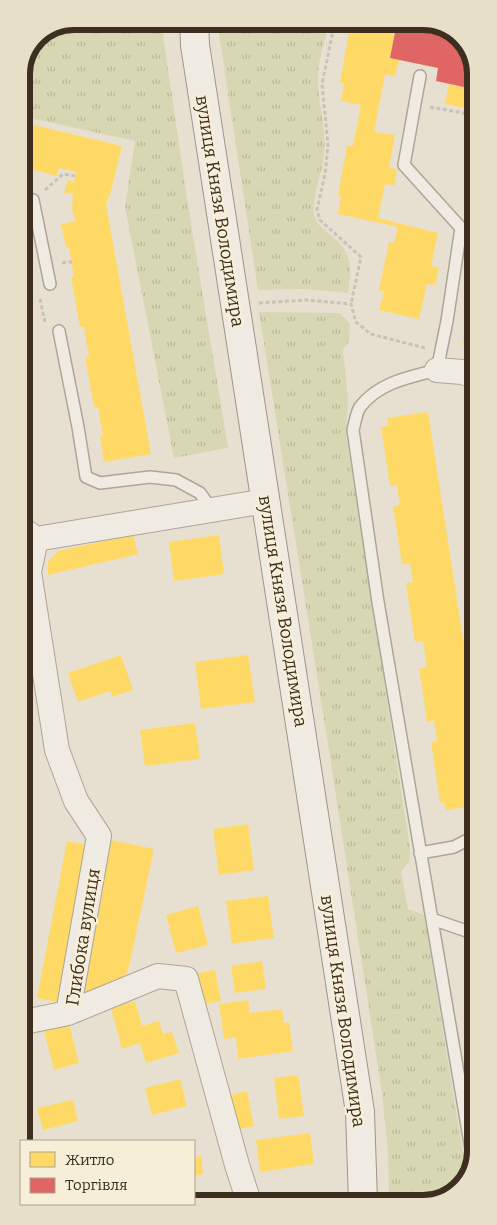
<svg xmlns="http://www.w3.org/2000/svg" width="497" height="1225" font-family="Bitter,serif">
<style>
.grass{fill:url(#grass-tufts)}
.homes{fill:#ffd966}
.shops{fill:#e06666}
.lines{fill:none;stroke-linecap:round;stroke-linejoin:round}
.service-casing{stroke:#ada599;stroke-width:14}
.minor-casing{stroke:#ada599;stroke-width:26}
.secondary-casing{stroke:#9c958a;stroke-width:30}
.path{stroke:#c8c2b9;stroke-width:3;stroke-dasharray:4 2.5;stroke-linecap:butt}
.service{stroke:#efebe3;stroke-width:11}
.minor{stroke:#efebe3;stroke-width:24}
.secondary{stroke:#efebe3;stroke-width:28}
.labels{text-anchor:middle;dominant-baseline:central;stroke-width:5;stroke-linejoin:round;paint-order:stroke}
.street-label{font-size:18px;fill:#3d2e20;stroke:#f7eed8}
.rim{fill:none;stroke:#3d2e20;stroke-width:6}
</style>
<defs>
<pattern id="grass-tufts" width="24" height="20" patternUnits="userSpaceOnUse" patternTransform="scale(1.25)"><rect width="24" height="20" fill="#d7d7b3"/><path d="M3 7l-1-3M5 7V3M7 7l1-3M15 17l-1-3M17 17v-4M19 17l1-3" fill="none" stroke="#b9b99a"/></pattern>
</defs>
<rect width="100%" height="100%" fill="#e7e0d1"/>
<path class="grass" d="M74,21h87l26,178 41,249 -54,10 -49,-251 10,-66 -114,-25v-45l16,-35z
M217,21h113c-4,17 -11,36 -12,53 -1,27 9,54 6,80 -1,16 -13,47 -10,61 2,8 8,13 14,18 25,20 24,30 20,60l-42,-4 -48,1z
M259,312l81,1 10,11 -1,18 -6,8 5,51 -2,34 64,413 -1,14 -8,10 7,37 16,6 43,263 -2,5 -25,18h-51l-1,-51 -6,-57 -54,-349z"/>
<path class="homes" d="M356,21h49l-1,8 -8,-2 -6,31 9,2 -4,16 -10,-2 -11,58 21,3 -6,33 8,1 -3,17 -9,-2 -7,34 60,15 -7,33 8,2 -4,17 -8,-1 -8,35 -40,-9 5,-18 -5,-2 10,-48 5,1 4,-16 -60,-13 3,-18 -3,-1 9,-49h6l8,-41 -20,-4 3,-17 -4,-2 9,-49 5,1z
M449,84l24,5 -3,20 -25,-5z
M21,122l101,24 -11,45 -5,14 45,249 -47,8 -4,-26h3l-5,-29h-4l-9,-50h4l-5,-30h-4l-9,-50h3l-5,-30h-3l-5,-23 14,-3 -3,-13 1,-14 -9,-1 4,-13 6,2 2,-10 -17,-4 -2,8 -35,-9z
M473,302h1v44l-12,-3z
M428,412l47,305v89l-29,4 -2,-8 -4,1 -9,-61 6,-1 -3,-21 -7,2 -8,-54 8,-1 -4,-26 -8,1 -9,-59 7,-1 -3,-19 -8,1 -9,-58 7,-1 -3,-20 -7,1 -9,-59 7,-1 -1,-8z
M133,535l5,19 -90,21v-13l10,-11z
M219,535l5,39 -50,7 -5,-39z
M121,655l12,35 -21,7 -2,-6 -32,11 -10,-29z
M248,655l7,47 -54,7 -6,-47z
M195,723l5,36 -55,7 -5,-36z
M248,824l6,46 -35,5 -6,-46z
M111,840l43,9 -26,122 -11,14 -10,-1 -8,11 -20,-4z
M67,841l20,4 -29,157 -21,-4z
M268,896l6,42 -42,6 -6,-43z
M198,906l10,39 -32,8 -10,-38z
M262,961l4,28 -31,4 -4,-27z
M215,970l6,31 -22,4 -6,-31z
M475,974v42h-1l-6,-41z
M248,1000l2,13 32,-4 2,14 5,-1 4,29 -55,8 -2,-22 -12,2 -5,-35z
M135,1001l7,25 17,-5 4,13 9,-2 7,21 -33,10 -6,-20 -18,6 -11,-41z
M69,1024l10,39 -25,7 -10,-39z
M298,1075l6,41 -25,3 -5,-41z
M180,1079l7,27 -35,9 -7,-27z
M247,1091l7,35 -21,4 -7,-34z
M73,1100l5,21 -35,9 -6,-22z
M310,1133l4,31 -54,8 -4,-32z
M201,1156l2,18 -9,2v-19z"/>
<path class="shops" d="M396,27l64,12 13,18v32l-37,-8 2,-13 -48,-10z"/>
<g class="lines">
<g class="service-casing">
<path id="service" d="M420,76l-16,89 57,63 -14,93 -10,49c-28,7 -59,13 -77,37 -4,6 -5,16 -7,23l25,172 95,559
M22,197l11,3 17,84
M59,331l19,96 8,50 14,6 50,-6 26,3 24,13 12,17
M420,853l34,-6 21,-11
M432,919l43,15"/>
</g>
<g class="minor-casing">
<path id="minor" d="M437,370l25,2 12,4
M22,529l14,10 -7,33 28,178 19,51 23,35 -31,177
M36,539l230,-38
M24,1022l44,-9 90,-37 28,3 51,186 12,37"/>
</g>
<g class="secondary-casing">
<path id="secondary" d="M194,21l1,24 165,1067 3,90"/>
</g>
<path class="path" d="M335,21l-13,63 6,61 -3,29 -8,36 3,10 41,37 -10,47
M430,107l39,7 4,-2
M45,190l18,-16 12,2
M62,263l10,-1
M40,299l5,23
M259,303l47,-3 45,4 5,18 15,12 54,14"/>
<use href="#service" class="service"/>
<use href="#minor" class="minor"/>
<use href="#secondary" class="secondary"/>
</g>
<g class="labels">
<g class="street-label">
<text transform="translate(220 211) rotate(81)">вулиця Князя Володимира</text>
<text transform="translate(283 611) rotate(81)">вулиця Князя Володимира</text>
<text transform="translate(83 937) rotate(-81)">Глибока вулиця</text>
<text transform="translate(343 1011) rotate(82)">вулиця Князя Володимира</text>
</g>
</g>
<path d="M0 0H497V1225H0ZM74 30H423A44 44 0 0 1 467 74V1151A44 44 0 0 1 423 1195H74A44 44 0 0 1 30 1151V74A44 44 0 0 1 74 30Z" fill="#e8dfc9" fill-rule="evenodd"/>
<path class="rim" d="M74 30H423A44 44 0 0 1 467 74V1151A44 44 0 0 1 423 1195H74A44 44 0 0 1 30 1151V74A44 44 0 0 1 74 30Z"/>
<rect x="20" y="1140" width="175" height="65" fill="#f7eed8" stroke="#ada18e"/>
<rect x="30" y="1152" width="25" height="15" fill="#ffd966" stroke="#ada18e"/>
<text x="65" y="1165" font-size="15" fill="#3d2e20">Житло</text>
<rect x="30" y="1178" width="25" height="15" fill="#e06666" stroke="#ada18e"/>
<text x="65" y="1190" font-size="15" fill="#3d2e20">Торгівля</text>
</svg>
